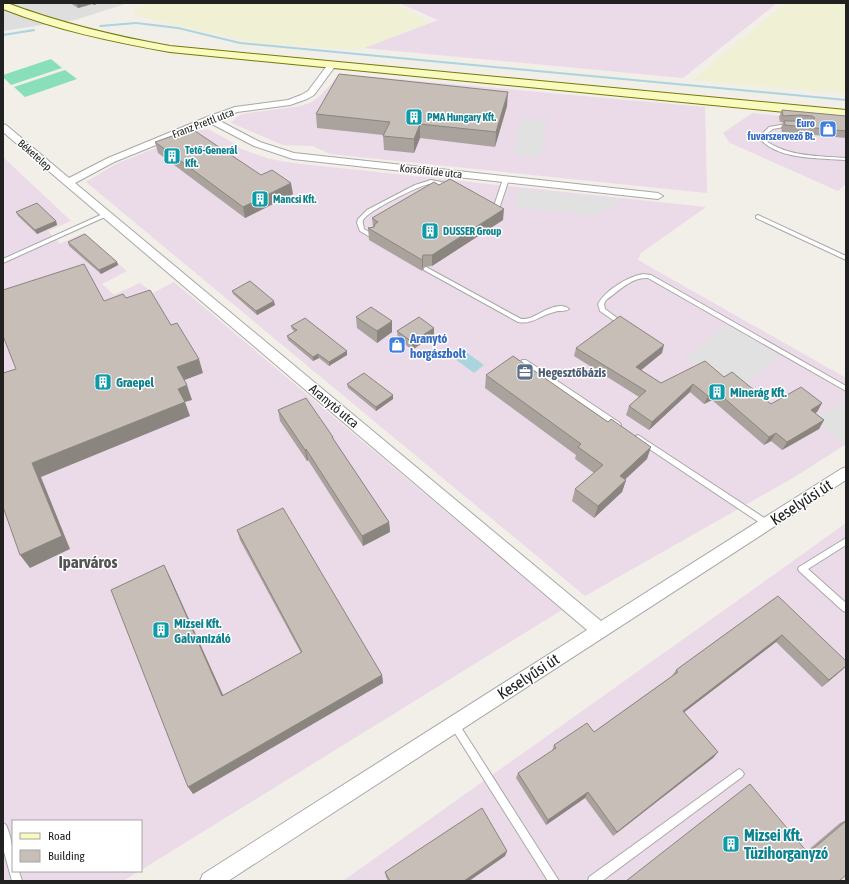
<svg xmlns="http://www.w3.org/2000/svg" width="849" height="884" font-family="'Asap Condensed',sans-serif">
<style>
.residential{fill:#dfdedf}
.industrial{fill:#ebdae8}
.farmland{fill:#eff0d4}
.pitch{fill:#88dfb9}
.parking{fill:#e1e1e1}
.water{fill:#aad5de}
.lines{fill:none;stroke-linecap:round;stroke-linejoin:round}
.stream{fill:#aad5de;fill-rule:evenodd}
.lane-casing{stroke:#a8a8a8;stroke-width:2}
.street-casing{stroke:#a8a8a8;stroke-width:2}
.secondary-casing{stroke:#747b06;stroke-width:2}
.lane{fill:#fff;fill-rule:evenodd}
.street{fill:#fff;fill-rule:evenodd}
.secondary{fill:#f9fabe;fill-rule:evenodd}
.wall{fill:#aaa39d}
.shaded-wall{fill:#8b8580}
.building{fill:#c6beb7;stroke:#8b8580}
.labels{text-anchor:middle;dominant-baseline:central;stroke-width:3;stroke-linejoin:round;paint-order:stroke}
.far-culture-label{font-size:11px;font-weight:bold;fill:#0d838f;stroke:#fff;text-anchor:start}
.far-street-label{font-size:11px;fill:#212121;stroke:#fff}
.far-shop-label{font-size:11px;font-weight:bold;fill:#366cbe;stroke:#fff;text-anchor:end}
.shop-label{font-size:13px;font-weight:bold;fill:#366cbe;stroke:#fff;text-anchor:start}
.service-label{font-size:13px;font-weight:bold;fill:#4e5e75;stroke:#fff;text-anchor:start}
.culture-label{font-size:13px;font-weight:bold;fill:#0d838f;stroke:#fff;text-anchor:start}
.street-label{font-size:13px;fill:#212121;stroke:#fff}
.near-street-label{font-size:16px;fill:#212121;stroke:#fff}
.near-culture-label{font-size:16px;font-weight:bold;fill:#0d838f;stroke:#fff;text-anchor:start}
.district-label{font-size:17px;font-weight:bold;fill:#545454;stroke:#fff}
</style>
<rect width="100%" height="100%" fill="#f2eee8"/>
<path class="residential" d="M3,3h125l-53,17 -72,11z"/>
<path class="industrial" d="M399,3h378l-94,75 -319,-30 74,-28z
M340,74l365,33 2,86 -377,-39 -17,-8 -30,-1 -52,-22 6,-6 5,-3 59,-8 11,-4 8,-6z
M752,113l94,9v62l-8,7 -108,-48 -7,-10z
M208,129l27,15 6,5 29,10 22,4 414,44 -65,46 -3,7 208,118v66l-48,31 -213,121 -499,-414 30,-18 84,-34z
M3,157l68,64 -23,10 12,13 23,-11 44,38 -25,13 12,11 26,-12 13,10 21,-11 388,328 -421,260v-49h-128v50h126l-16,10h-120z
M846,523v358h-503l436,-310z"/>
<path class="farmland" d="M148,3h243l28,13 9,7 -70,27 -107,-8 -114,-26 -3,-2 1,-4z
M786,3h60v90l-154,-13z"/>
<path class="pitch" d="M51,59l11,9 -51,17 -8,-8v-2z
M65,70l12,9 -52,18 -11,-10z"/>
<path class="parking" d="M522,118l25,2 -7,37 -27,-2z
M519,189l103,12 -27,15 -81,-9z
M723,327l10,1 47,28 -36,29 -60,-26z
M837,405l9,4v34l-2,1 -31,-25z"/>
<path class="water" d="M466,352l18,13 -10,8 -19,-14z"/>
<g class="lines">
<path class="stream" d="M136,22l42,5 62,15 606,57v2l-606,-57 -62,-15 -42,-5 -36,3 -1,-1 1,-1z
M34,29l1,1v1l-32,5v-2z"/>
<g class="lane-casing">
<path id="lane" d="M792,123h2v2l-21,4 -8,6v5c22,17 55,16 81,18v2c-26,-2 -66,0 -85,-20v-5l8,-8z
M506,177l3,2 -11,33 -3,2 -2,-1 -1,-1 11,-33z
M431,180l20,4 3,2 -3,2c-7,-2 -15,-5 -22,-4 -11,2 -61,27 -66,36 -1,3 1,6 1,9l10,6v2h-4l-10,-6 -3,-8 1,-4 9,-9 48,-25z
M105,213l2,1v2l-104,47v-4z
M758,215l88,41v4l-90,-42v-2z
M426,267l95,52c3,0 6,0 9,-1 11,-4 28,-18 39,-9 -4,3 -10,1 -15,3 -13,3 -22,13 -36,10l-94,-52v-2z
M643,274l8,1 195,111v5l-198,-113c-17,-1 -29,13 -42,22l-2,4 1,5 19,14 1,1 -1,1h-4l-20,-14 -2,-7c8,-14 29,-27 45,-30z
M522,360h4l94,63 1,2 -1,2h-4l-94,-63 -1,-2z
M638,435l131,86 1,2 -1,2 -3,1 -3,-1 -127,-85 -1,-2 1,-2z
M846,538v7l-38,24 38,34v9l-3,-1 -44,-40 -1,-2 1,-2z
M454,719l3,2 102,160h-11l-97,-154 -2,-3 2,-3z
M739,769l3,2 2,3 -2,3 -140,104h-14l1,-4z
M3,823l3,2c7,15 7,30 7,46h6l3,10h-10l-9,-33z"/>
</g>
<g class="street-casing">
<path id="street" d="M332,62l4,3 -22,30 -7,4 -17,6 -53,7 -19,8 42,22 34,11 364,40 5,3 -5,3 -365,-40 -39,-13 -44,-23 -96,39 -39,21 526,438 240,-152 5,-2v13l-618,401h-28l3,-7 384,-244 -584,-498v-8l3,1 63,53 39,-20 99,-41 28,-10 53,-7 13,-5 7,-4 21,-28z"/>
</g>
<g class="secondary-casing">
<path id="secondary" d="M3,3h4c53,20 107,33 163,43l676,64v8l-676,-66c-57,-10 -113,-22 -167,-43z"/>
</g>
<use href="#lane" class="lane"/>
<use href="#street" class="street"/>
<use href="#secondary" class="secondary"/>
</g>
<path class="wall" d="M70,3h29l-5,2 -2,-1 -14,4z
M507,106l-12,41 -75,-9 -6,15 -30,-3 -1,-15 -66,-7 -1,-14z
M782,110l64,6v22l-64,-6 -1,-4 2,-6h-3l-1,-5z
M155,142l138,52 -48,24 -87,-65z
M16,212l40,9 1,4 -20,9 -19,-18z
M372,218l131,2 -71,46 -9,1 -1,4 -53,-31 -1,-12 5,-1z
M68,242l49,20 1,3 -17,9 -32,-28z
M232,291l43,14 -18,10 -24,-21z
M356,317l36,15 -15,11 -20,-15z
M291,326l56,25v4l-18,11 -10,-8 -6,3 -25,-21 -1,-4 8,-4 -3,-3z
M434,328v7l-22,15 -14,-11 -1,-8z
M576,348l86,5 -21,17 20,13 63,-6 47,27 51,-1 -5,9 -2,1 9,7 -5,9 -37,21 -11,-9 -7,4 -52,-45 -8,4 -14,-12 -41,38 -23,-15 3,-9 10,-9 -65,-41z
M486,375l161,84 -22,20 1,1 -4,12 -28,26 -22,-17 3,-12 19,-16 -19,-14 1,-4 -91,-67z
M347,384l46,11v4l-17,12 -28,-23z
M278,410l55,27 1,3 55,82 1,10 -27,14 -55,-86 -1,1 -27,-40z
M237,530l145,145 1,8 -190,111 -24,-219 54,120 78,-42 -61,-113z
M778,596l68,70 -24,21 -46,-45 -92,70 34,40 -5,6 -100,78 -28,-38 -39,27 -30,-47 2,-5 34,-22 2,-6 40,-13 78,-56 4,-6z
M846,820v55l-7,6 -32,-30 33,-28z
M507,851l-2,5 -36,25h-81l-2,-4 -1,-5z"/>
<path class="shaded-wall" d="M82,3h9l1,1 -14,4 -1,-4z
M93,3h6l-5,2z
M508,92l-1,14 -12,41 1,-15z
M420,124v14l-6,15v-14z
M291,183l2,11 -48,24 -2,-11z
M504,209l-1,11 -71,46v-11z
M56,221l1,4 -20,9 -2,-4z
M423,255v12l-1,4v-11z
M117,262l1,3 -17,9 -2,-4z
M274,301l1,4 -18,10 -1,-4z
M392,321v11l-15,11v-12z
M434,328v7l-22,15v-8z
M664,345l-2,8 -28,23 2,-9z
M347,351v4l-18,11v-4z
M318,354l1,4 -6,3v-4z
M199,359l4,14 -21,8 -5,-14z
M693,384l-3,8 -41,38 3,-8z
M187,385l5,15 -7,2 5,14 -149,61 29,72 -40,19 -10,-13 12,-92 146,-74z
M716,391l-4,9 -8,4 4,-8z
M393,395v4l-17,12v-4z
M822,403l-5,9 -11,6 5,-8z
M824,420l-5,9 -37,21 5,-8z
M776,433l-5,8 -7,4 5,-8z
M651,447l-4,12 -31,29 4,-12z
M306,449l2,11 -1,1 -2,-11z
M626,480l-4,12 -28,26 4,-12z
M389,522l1,10 -27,14 -1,-10z
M164,565l5,10 58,129 -5,-8z
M782,635l-6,7 -98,75 5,-6z
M846,666l-5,5 -19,16 7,-7z
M382,675l1,8 -190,111 -5,-7z
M718,752l-5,6 -100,78 4,-4z
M588,792l-3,6 -39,27 2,-5z
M507,851l-2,5 -36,25h-5z"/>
<path class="building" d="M75,3h7l-5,1z
M339,74l169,18 -12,40 -76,-8 -6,15 -31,-3 7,-14 -74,-8z
M782,110l64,6v15l-61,-6 -1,-4h28l3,-3 -3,-2 -12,-1 -17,1z
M192,129l69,46 11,-5 19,13 -48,24 -88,-65z
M450,179l54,30 -72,46h-9l-1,5 -54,-32 6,-1 1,-3 3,-2 -6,-4 62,-36 5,3z
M37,203l19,18 -21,9 -19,-18z
M85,234l32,28 -18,8 -31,-28z
M84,264l20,37 19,-7 3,4 24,-8 21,35 6,-2 22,36 -22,8 10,18 -9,4 7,13 -153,61 30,73 -42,19 -17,-48v-134l13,-4 -13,-33v-46z
M250,281l24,20 -18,10 -24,-20z
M371,307l21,14 -15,10 -21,-14z
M620,316l44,29 -28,22 25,16 44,-22 19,16 8,-5 39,32 30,-17 21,16 -11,7 13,10 -37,22 -11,-9 -7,4 -53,-46 -8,5 -15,-12 -41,38 -23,-16 17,-15 -70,-43z
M419,317l15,11 -22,14 -15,-11z
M305,318l42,33 -18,11 -11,-8 -5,3 -26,-21 10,-6 -6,-4z
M513,356l95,66 3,-3 40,28 -31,29 6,4 -28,26 -23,-17 28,-24 -25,-18 3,-3 -95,-69z
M364,373l29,22 -17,12 -29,-23z
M306,398l27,39h-1l57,85 -27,14 -56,-87 -1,1 -27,-40z
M283,508l99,167 -194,112 -77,-197 53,-25 58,131 80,-44 -65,-122z
M778,596l68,65v5l-17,14 -47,-45 -99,76 35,41 -101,80 -29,-40 -40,28 -30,-47 38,-25 -2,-3 33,-22 7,9 84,-60 -2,-2z
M750,784l58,69 38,-32v54l-7,6h-213z
M482,808l25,43 -43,30h-74l-5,-9z"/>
<defs>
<g id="building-square" transform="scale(0.9)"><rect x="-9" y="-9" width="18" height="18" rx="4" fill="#0f9aa8" stroke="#fff"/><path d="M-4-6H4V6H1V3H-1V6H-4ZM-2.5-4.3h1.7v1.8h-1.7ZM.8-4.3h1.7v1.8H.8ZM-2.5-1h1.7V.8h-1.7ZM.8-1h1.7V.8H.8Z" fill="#fff"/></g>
<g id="shop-square" transform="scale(0.9)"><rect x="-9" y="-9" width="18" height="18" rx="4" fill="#3f7fe0" stroke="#fff"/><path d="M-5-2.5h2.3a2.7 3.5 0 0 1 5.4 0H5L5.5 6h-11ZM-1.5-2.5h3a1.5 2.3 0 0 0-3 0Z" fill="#fff"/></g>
<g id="office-square" transform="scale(0.9)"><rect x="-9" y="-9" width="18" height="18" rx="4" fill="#5c6f8a" stroke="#fff"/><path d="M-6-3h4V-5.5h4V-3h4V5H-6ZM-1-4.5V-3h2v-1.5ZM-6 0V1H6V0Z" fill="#fff"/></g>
</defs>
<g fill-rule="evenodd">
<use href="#building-square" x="414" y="117"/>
<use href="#shop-square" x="828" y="129"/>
<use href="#building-square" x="172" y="156"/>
<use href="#building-square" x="260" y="199"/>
<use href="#building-square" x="430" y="231"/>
<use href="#shop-square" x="397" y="345"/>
<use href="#office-square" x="525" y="372"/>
<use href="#building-square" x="103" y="382"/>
<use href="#building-square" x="717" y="392"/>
<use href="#building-square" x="161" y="630"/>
<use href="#building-square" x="731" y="844"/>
</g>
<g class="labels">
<g class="far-culture-label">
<text x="427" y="117">PMA Hungary Kft.</text>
<text x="185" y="150">Tető-Generál<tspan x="185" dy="13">Kft.</tspan></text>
<text x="273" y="199">Mancsi Kft.</text>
<text x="443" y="231">DUSSER Group</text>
</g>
<g class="far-street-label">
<text transform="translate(203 123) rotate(-21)">Franz Prettl utca</text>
<text transform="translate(35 155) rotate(41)">Béketelep</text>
<text transform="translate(431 171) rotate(6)">Korsófölde utca</text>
</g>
<g class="far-shop-label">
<text x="815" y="123">Euro<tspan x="815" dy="13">fuvarszervező Bt.</tspan></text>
</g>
<g class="shop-label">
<text x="410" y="338">Aranytó<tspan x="410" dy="15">horgászbolt</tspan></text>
</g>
<g class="service-label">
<text x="538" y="372">Hegesztőbázis</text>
</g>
<g class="culture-label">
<text x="116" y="382">Graepel</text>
<text x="730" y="392">Minerág Kft.</text>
<text x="174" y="623">Mizsei Kft.<tspan x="174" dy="15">Galvanizáló</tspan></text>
</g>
<g class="street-label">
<text transform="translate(334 406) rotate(40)">Aranytó utca</text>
</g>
<g class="near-street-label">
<text transform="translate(801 502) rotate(-33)">Keselyűsi út</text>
<text transform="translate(528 676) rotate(-33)">Keselyűsi út</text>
</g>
<g class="near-culture-label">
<text x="744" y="835">Mizsei Kft.<tspan x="744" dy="18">Tüzihorganyzó</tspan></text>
</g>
<g class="district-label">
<text x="88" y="562">Iparváros</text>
</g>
</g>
<rect width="849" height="884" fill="none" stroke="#212121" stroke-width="8"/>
<rect x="12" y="820" width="130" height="52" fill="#ffffff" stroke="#a6a6a6"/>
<rect x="20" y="833" width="20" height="6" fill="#f9fabe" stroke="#a6a6a6"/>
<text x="48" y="840" font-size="12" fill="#212121">Road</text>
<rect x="20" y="850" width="20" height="12" fill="#c6beb7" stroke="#a6a6a6"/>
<text x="48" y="860" font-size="12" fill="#212121">Building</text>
</svg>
